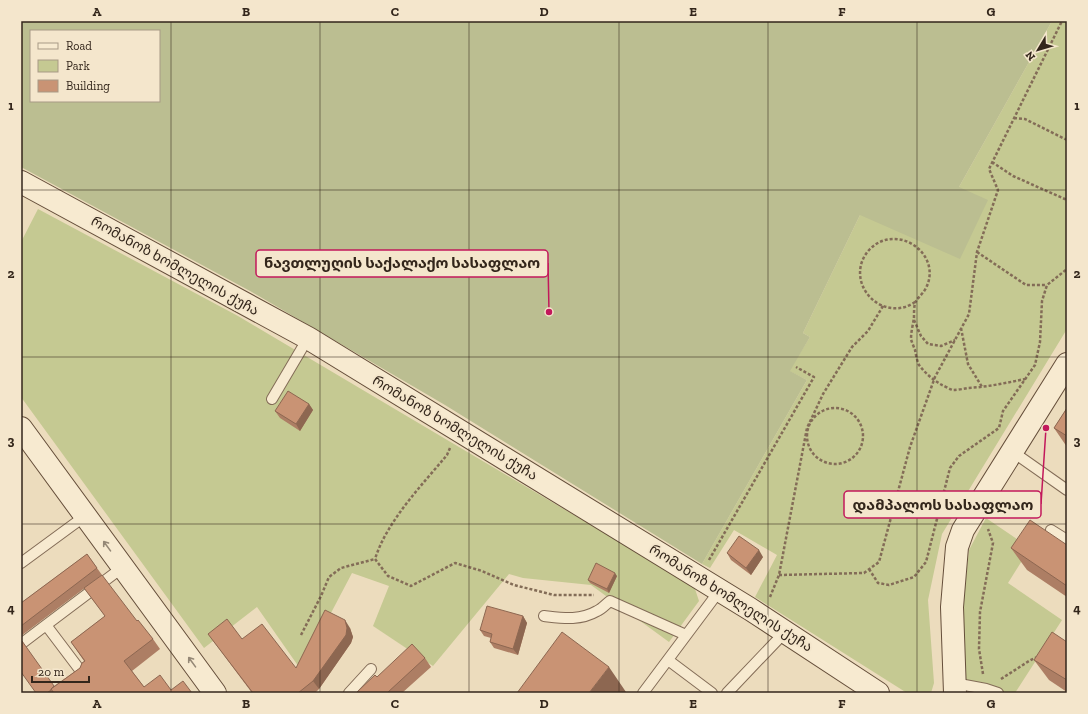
<svg xmlns="http://www.w3.org/2000/svg" width="1088" height="714" font-family="'Zilla Slab','Noto Sans Georgian',serif">
<style>
.green{fill:#c5c992}
.cemetery{fill:#bbbe91;fill-rule:evenodd}
.lines{fill:none;stroke-linecap:round;stroke-linejoin:round}
.lane-casing{stroke:#836c57;stroke-width:12}
.secondary-casing{stroke:#654e3a;stroke-width:24}
.path{stroke:#836c57;stroke-width:2.5;stroke-dasharray:3 2;stroke-linecap:butt}
.lane{stroke:#f7ead0;stroke-width:10}
.secondary{stroke:#f7ead0;stroke-width:22}
.wall{fill:#ad7e64}
.shaded-wall{fill:#8d6751}
.building{fill:#c99374;stroke:#8d6751}
.oneway{stroke:#958876}
.grid{fill:none;stroke:#33261b;stroke-width:1;stroke-opacity:0.55}
.labels{text-anchor:middle;dominant-baseline:central;stroke-width:4;stroke-linejoin:round;paint-order:stroke}
.street-label{font-size:14px;fill:#33261b;stroke:#f4e6cc}
.leader{fill:none;stroke:#c2185b;stroke-width:1.5}
.callout-dot{fill:#c2185b;stroke:#f4e6cc;stroke-width:1.5}
.callout{fill:#f4e6cc;stroke:#c2185b;stroke-width:1.5}
.callout-label{font-size:15px;text-anchor:middle;font-weight:bold;fill:#33261b}
.neatline{fill:none;stroke:#33261b;stroke-width:1.5}
.grid-label{font-size:13px;text-anchor:middle;font-weight:bold;fill:#33261b}
</style>
<rect width="100%" height="100%" fill="#ecdcbd"/>
<path class="green" d="M1052,21h15v308l-125,205 -14,66 6,83 -3,10h-24l-152,-96 22,-42 -43,-25 -24,38 -8,-4 105,-184 -18,-9 21,-34 -7,-4 57,-118 99,-28z
M38,209l200,107 449,266 8,7 4,12 -30,41 -78,-57 -68,-7 -14,-4 -76,92 -60,-40 16,-40 -37,-13 -51,97 -44,-63 -53,41 -183,-251v-155z
M986,518l44,30 -22,35 54,37 -47,73h-44l-10,-22 -1,-39 9,-82z"/>
<path class="cemetery" d="M21,21h1031l-93,166 29,13 -28,59 -100,-44 -57,118 7,4 -20,34 17,9 -105,184 -257,-159 -195,-114 -229,-124zM31,31h128v70h-128z"/>
<g class="lines">
<g class="lane-casing">
<path id="lane" d="M272,399l36,-61
M1013,452l54,38
M1051,530l16,10
M21,563l64,-47
M544,616c18,2 36,5 53,-5 5,-2 9,-7 13,-10l76,34
M46,625l77,-58
M21,644l25,-19 37,49
M668,660l44,33
M954,683l32,6 12,4
M349,693l22,-24
M643,693l77,-103
M727,693l59,-62"/>
</g>
<g class="secondary-casing">
<path id="secondary" d="M21,182l287,156 442,271 128,84
M21,428l194,265
M955,693l-3,-86 5,-60 6,-17 104,-166"/>
</g>
<path class="path" d="M1014,118l11,1 42,21
M992,162l21,14 54,24
M977,252l49,33h21
M915,302c-3,2 -7,4 -10,5 -34,9 -60,-32 -35,-58 27,-27 73,5 56,39 -3,6 -9,10 -11,15 -1,4 -1,10 -1,15 -1,6 -3,14 -3,21 1,4 3,8 4,11 1,5 2,11 4,15 6,8 14,15 23,20 3,1 7,4 11,5 4,0 10,-1 15,-2 19,-1 38,-5 57,-9
M914,320l7,16 7,8 13,2 14,-6
M961,328l7,36 14,23
M807 436a28 28 0 1 1 56 0a28 28 0 1 1-56 0Z
M450,448l-3,7c-25,30 -60,66 -72,104l13,17 23,10 44,-23 27,8 32,14 40,10h40
M709,560l105,-183 -18,-10
M869,569l9,14 11,2 25,-8 12,-15 24,-94 9,-12 40,-28 4,-17 32,-46 5,-23 2,-41 5,-16 20,-16
M779,575l85,-2 15,-11 31,-115 25,-70 34,-63 8,-62 21,-62 -9,-21 73,-148
M770,597l9,-22 28,-147 16,-34 29,-47 16,-16 15,-25
M301,635l20,-39 8,-19 12,-9 34,-9
M983,674l-4,-25 1,-37 13,-69 -5,-14
M1001,679l28,-18 8,-4"/>
<use href="#lane" class="lane"/>
<use href="#secondary" class="secondary"/>
</g>
<path class="wall" d="M309,404l4,6 -13,21 -20,-13 -5,-7z
M1067,408v39l-13,-19z
M1067,545v52l-40,-27 -16,-22z
M727,553l36,4 -12,18 -20,-15z
M87,554l15,21 -81,61v-33z
M617,576l-8,17 -19,-10 -2,-3z
M84,588l53,33 16,18 7,10 -28,22 12,16 27,3 21,3h-156l18,-7 26,-18 4,-7 -13,-19 34,-26z
M523,616l4,7 -9,32 -24,-7 -4,-6 1,-4 -7,-2 -4,-6z
M350,628l3,9 -2,6 -32,46 -4,4h-63l-44,-59 34,5 54,29z
M1067,642v50l-18,-12 -15,-20z
M425,658l6,9 -29,26h-46l21,-16z"/>
<path class="shaded-wall" d="M309,404l4,6 -13,21 -4,-7z
M759,550l4,7 -12,18 -5,-7z
M615,573l2,3 -8,17 -2,-4z
M523,616l4,7 -9,32 -5,-6z
M345,620l5,8 3,9 -2,6 -32,46 -6,-8z
M609,667l17,25 -1,1h-36z"/>
<path class="building" d="M288,391l21,13 -13,20 -21,-13z
M1067,408v28l-13,-8z
M1030,520l37,25v41l-56,-38z
M739,536l20,14 -13,18 -19,-15z
M87,554l10,14 -76,58v-23z
M596,563l19,10 -8,16 -19,-9z
M102,575l35,46 1,-1 15,19 -29,22 20,26 16,-12 11,15 12,-9 9,12h-138l-3,-4 29,-21 2,-5 3,-2 -14,-19 34,-26 -21,-28z
M487,606l36,10 -10,33 -23,-7 2,-8 -12,-4z
M325,610l20,10 2,8 -1,7 -33,46 -15,12h-45l-45,-59 19,-15 15,20 20,-15 34,44z
M562,632l47,35 -20,26h-72z
M1052,632l15,10v38l-33,-20z
M22,641l32,45 -3,3v1l-4,3h-11l-15,-21v-30z
M412,644l13,14 -38,35h-31l19,-18 2,2z"/>
<defs><path id="oneway-shaft" d="M-6 0H5M1.5-3L5.5 0L1.5 3" fill="none" stroke-width="1.6" stroke-linecap="round" stroke-linejoin="round"/></defs>
<g class="oneway">
<use href="#oneway-shaft" transform="translate(107 546) rotate(-126)"/>
<use href="#oneway-shaft" transform="translate(192 662) rotate(-126)"/>
</g>
<path class="grid" d="M171,21v672M320,21v672M469,21v672M619,21v672M768,21v672M917,21v672M21,190h1046M21,357h1046M21,524h1046"/>
<g class="labels">
<g class="street-label">
<text transform="translate(175 266) rotate(29)">რომანოზ ხომლელის ქუჩა</text>
<text transform="translate(455 428) rotate(31)">რომანოზ ხომლელის ქუჩა</text>
<text transform="translate(731 598) rotate(32)">რომანოზ ხომლელის ქუჩა</text>
</g>
</g>
<path class="leader" d="M549 312L548 263M1046 428L1041 504"/>
<g class="callout-dot">
<circle cx="549" cy="312" r="4"/>
<circle cx="1046" cy="428" r="4"/>
</g>
<g class="callout">
<rect x="256" y="250" width="292" height="27" rx="4"/>
<rect x="844" y="491" width="197" height="27" rx="4"/>
</g>
<g class="callout-label">
<text x="402" y="268">ნავთლუღის საქალაქო სასაფლაო</text>
<text x="943" y="510">დამპალოს სასაფლაო</text>
</g>
<rect width="1088" height="714" fill="none" stroke="#f4e6cc" stroke-width="44"/>
<rect x="30" y="30" width="130" height="72" fill="#f4e6cc" stroke="#a79985"/>
<rect x="38" y="43" width="20" height="6" fill="#f7ead0" stroke="#a79985"/>
<text x="66" y="50" font-size="12" fill="#33261b">Road</text>
<rect x="38" y="60" width="20" height="12" fill="#c5c992" stroke="#a79985"/>
<text x="66" y="70" font-size="12" fill="#33261b">Park</text>
<rect x="38" y="80" width="20" height="12" fill="#c99374" stroke="#a79985"/>
<text x="66" y="90" font-size="12" fill="#33261b">Building</text>
<g transform="translate(1038 50) rotate(232)" stroke="#f4e6cc" stroke-width="3" paint-order="stroke">
<path d="M0-3L7 15L0 10L-7 15Z" fill="#33261b"/>
<text y="-6" font-size="11" font-weight="bold" text-anchor="middle" fill="#33261b">N</text>
</g>
<path d="M32 676v6h57v-6" fill="none" stroke="#33261b" stroke-width="2"/>
<text x="38" y="676" font-size="12" fill="#33261b" stroke="#f4e6cc" stroke-width="3" paint-order="stroke">20 m</text>
<rect x="22" y="22" width="1044" height="670" class="neatline"/>
<g class="grid-label">
<text x="97" y="16">A</text>
<text x="246" y="16">B</text>
<text x="395" y="16">C</text>
<text x="544" y="16">D</text>
<text x="693" y="16">E</text>
<text x="842" y="16">F</text>
<text x="991" y="16">G</text>
<text x="11" y="110">1</text>
<text x="1077" y="110">1</text>
<text x="11" y="278">2</text>
<text x="1077" y="278">2</text>
<text x="11" y="445">3</text>
<text x="1077" y="445">3</text>
<text x="11" y="613">4</text>
<text x="1077" y="613">4</text>
<text x="97" y="708">A</text>
<text x="246" y="708">B</text>
<text x="395" y="708">C</text>
<text x="544" y="708">D</text>
<text x="693" y="708">E</text>
<text x="842" y="708">F</text>
<text x="991" y="708">G</text>
</g>
</svg>
